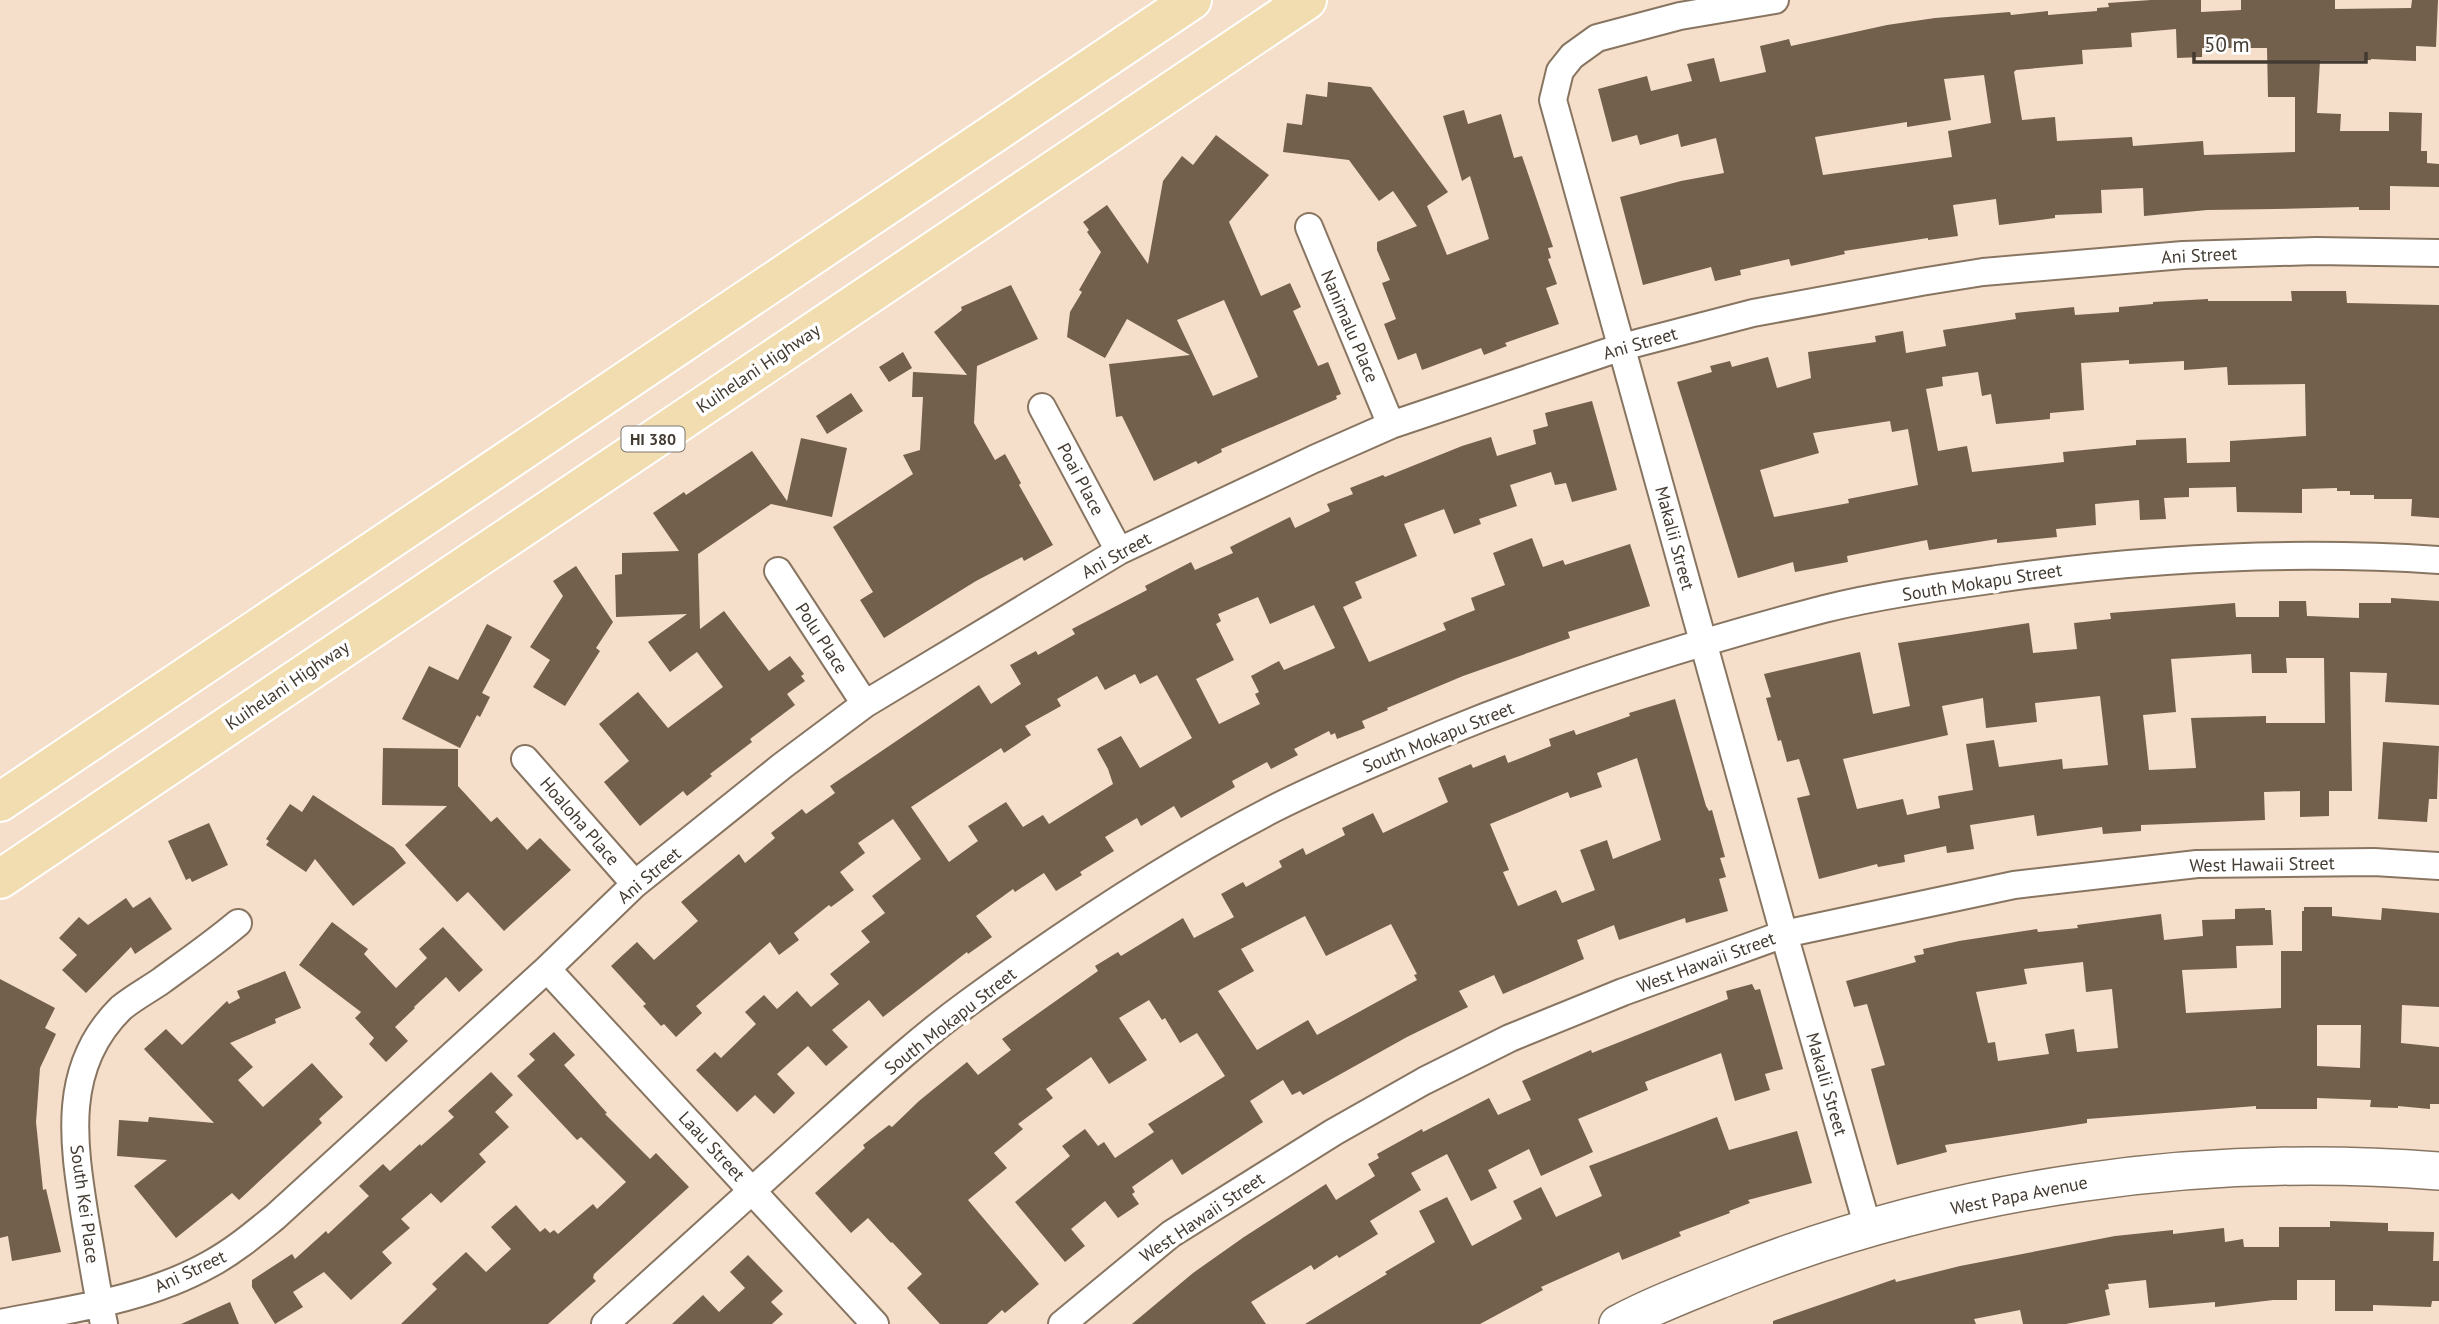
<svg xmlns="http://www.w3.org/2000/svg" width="2439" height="1324" font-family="'PT Sans',sans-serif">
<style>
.building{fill:#725f4c;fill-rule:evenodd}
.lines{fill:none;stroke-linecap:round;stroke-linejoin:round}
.street-casing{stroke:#887561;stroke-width:30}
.secondary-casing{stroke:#887561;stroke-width:40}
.primary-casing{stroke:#fff;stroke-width:42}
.street{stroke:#fff;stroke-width:26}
.secondary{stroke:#fff;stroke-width:37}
.primary{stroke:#f2ddb0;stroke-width:38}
.labels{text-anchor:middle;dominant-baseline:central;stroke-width:7;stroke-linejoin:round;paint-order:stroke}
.shield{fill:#fff;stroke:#7b7670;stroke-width:2}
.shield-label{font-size:16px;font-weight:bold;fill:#433b32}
.street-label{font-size:18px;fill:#433b32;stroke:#fff}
</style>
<rect width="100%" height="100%" fill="#f5dfca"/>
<path class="building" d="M2151,0h50v12l40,-2v-10h94v9l76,-1 1,-8h26l-2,47 -20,-1v15l-45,-2v1h-51l-3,53 24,1 -1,17h49v-19l33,1 -1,38h6v12l12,1v23l-49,-1v24h-31v-3l-86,2 -66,1 -63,6 -1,-28 -42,2 1,23 -47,2v3l-56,7 -3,-26 -43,6 5,31 -30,4v-2l-84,13 1,3 -54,12 -2,-7 -49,11 1,5 -26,6 -4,-14 -68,18 -23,-88 61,-16 43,-8 -8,-35 -35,9 -3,-13 -38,11 -3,-10 -25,7 -14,-53 49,-13 4,15 41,-10 -5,-17 27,-6 6,24 46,-10 -6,-26 29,-7 2,7 96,-21 48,-7 75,-6 1,3 37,-4v4l49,-4v-3l12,-1 -1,-4zM2176,29l1,29 25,-1v-9h65l1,49h27v55l-91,3 -1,-14 -70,5 -1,-9 -75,4 -2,-24 -33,3 -8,-48 2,-2 67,-6 -1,-14 50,-3 -1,-14zM1984,75l7,48 -43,8 4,26 -129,18 -8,-38 92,-15v5l44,-7 -7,-41z
M1328,82l43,5 77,105 -21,14 20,49 42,-16 -19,-63 -8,5 -19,-65 21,-6 4,14 33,-10 13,44 8,-2 31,91 -5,1 3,10 -3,1 9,25 -11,4 13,36 -54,19 2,3 -23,9 -3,-7 -59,22 -6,-17 -18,7 -14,-36 12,-5 -14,-36 8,-3 -13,-30v-8l40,-16 -24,-35 -14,10 -30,-41 -66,-8 4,-29 15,2 4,-31 21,3z
M1216,135l53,40 -40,47 32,74 29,-13 11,24 -8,4 25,55 10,-4 13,32 -5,2 1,3 -116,50 1,3 -24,12 -2,-3 -42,20 -32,-65 -6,1 -7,-53 81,-9 -63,-36 -22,39 -38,-21 3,-25 12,-20 -3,-2 22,-38 -14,-20 2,-2 -6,-8 24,-17 41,59 15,-83 19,-25 11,9zM1224,300l34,77 -45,19 -36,-76z
M1011,285l27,54 -61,27 -3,57 21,37 10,-6 16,29 -2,2 34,60 -29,16 -2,-4 -46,24 -92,57 -24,-38 13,-8 -40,-65 80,-53 -10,-19 17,-5 3,-53h-11l1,-25 54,3 -33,-43 28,-22 -1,-3z
M2291,291h55l1,12 92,2v213l-28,-2 1,-17h-38v-4h-24v-4h-13v-3l-35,1v24l-65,-1 -1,-25 -47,1v9l-25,1 2,21 -26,1 -1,-20 -44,4 1,21 -40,4 1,8 -60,6v-4l-68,11 -2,-10 -80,16 1,6 -53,10 -2,-10 -55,16 -61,-196 35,-10 -2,-6 20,-5 2,6 36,-10 9,31 34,-10 -3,-26 68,-10 -1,-6 28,-5 3,22 40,-7 -3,-16 73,-11 -1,-6 59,-6 1,8 44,-3v-5l34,-3v-2l55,-3v2h84zM2129,360v4l55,-3v9l43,-3 1,18 77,-1 1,52 -76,5v21l-43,1 -1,-25 -50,2v5l-73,7 1,10 -92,10 -5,-26 -29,5 -12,-62 17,-3 -1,-9 36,-5 4,24 9,-2 5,30 54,-5v-6l34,-3 -3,-47zM1890,421l2,11 16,-3 10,56 -70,14 1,4 -75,14 -14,-47 59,-17 -6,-20z
M903,352l9,16 -23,14 -10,-15z
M851,393l12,18 -36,23 -11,-18z
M1592,401l25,89 -45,12 -6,-19 -11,2 -4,-13 -41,13 7,21 -38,13 2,5 -27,10 -10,-25 -40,15 13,32 -62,26 7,16 -19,9 26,55 77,-32 -3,-7 32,-13 -4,-12 34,-13 -12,-32 39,-15 11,29 20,-7 2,5 65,-21 20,62 -82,26 2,6 -107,38 -76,32 1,2 -26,11 3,7 -28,11 -2,-6 -4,2 -2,-4 -35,18 4,6 -27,14 -4,-7 -35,19 3,6 -54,31 -7,-12 -33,20 -4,-8 -32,19 9,14 -34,21 2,3 -26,16 -12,-18 -29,19 -2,-3 -37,27 16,21 -24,17 -1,-2 -84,65 -14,-17 -37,30 16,17 -22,19 -18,-20 -31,28 18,19 -21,21 -19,-19 -18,17 -41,-42 19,-18 6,6 35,-34 -11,-12 19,-17 13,14 20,-18 14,16 28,-23 -9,-10 40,-32 -9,-11 24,-18 -13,-17 49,-37 -28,-40 -35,24 7,10 -25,19 14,18 -23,17 -2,-2 -35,28 5,7 -20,15 -9,-13 -74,64 6,7 -26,24 -12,-13 -3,2 -18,-20 3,-2 -35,-38 26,-24 17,18 44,-39 -17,-19 58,-48 6,9 30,-25 -4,-5 31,-24 4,5 29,-21 -5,-7 149,-101 12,19 30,-20 -11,-19 26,-14 2,4 37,-21 -3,-5 75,-39 -2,-4 46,-24 4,8 38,-17 -3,-6 60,-30 5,11 35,-17 -3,-7 26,-10 -3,-6 33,-13 2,2 77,-31 29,-9 6,19 39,-12 -3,-14 15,-4 -3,-13zM1258,597l12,27 44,-19 21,43 -51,22 -5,-9 -28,15 8,16 -4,2 5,10 -41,20 -23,-45 38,-19 -18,-36 5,-3 -3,-7zM1135,674l5,10 17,-9 35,63 -52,30 -19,-32 -24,13 11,20 5,15 -64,40 -6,-9 -20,12 -17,-25 -38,24 10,15 -29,21 -38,-55 90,-59 3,5 27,-18 -6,-9 36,-20 -4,-7 40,-23 8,14z
M801,438l46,10 -15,69 -61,-13 -73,50 2,75 24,-18 45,60 21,-15 14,18 -3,2 4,5 -18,13 8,11 -45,34 2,3 -42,32 2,2 -25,20 -4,-5 -43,35 -36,-44 25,-21 -30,-37 39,-32 30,36 55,-41 -26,-35 -27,20 -22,-30 39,-28 -71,3 -1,-42 7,-1v-21l57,-2 -26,-38 31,-21 2,3 66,-44 35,50z
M576,566l37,56 -17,26 4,3 -35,55 -32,-19 17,-27 -20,-13 33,-51 -10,-15z
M2391,598l48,3v104l-54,-3 2,-29 -37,-1 2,119h-23v25l-29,1v-26l-36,1 1,28 -124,5v6l-38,3 -1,-7 -65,9 -3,-21 -64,10 4,24 -27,4 -1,-7 -42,9 1,7 -27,5 -1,-3 -58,15 -22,-81 13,-3 -11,-36 -12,3 -6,-22 -3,1 -12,-43 5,-1 -7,-23 96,-22 13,62 37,-8 -12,-63 131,-20 4,30 44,-4 -3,-26 37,-4 -1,-6 125,-10 1,14h43v-16h27l1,15 52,2v-15h32zM2251,654l1,19h35l-1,-15h38l1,65h-59v-7l-75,2 5,50 -47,2 -6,-55 33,-3 -5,-53zM2100,696l8,69 -45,4 -1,-10 -63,8 -5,-27 -28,4 7,46 -35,6 2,12 -33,7 -4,-16 -46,10 -14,-50 105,-24 -6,-29 41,-8 3,30 51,-6 -2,-19z
M487,624l25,13 -30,56 8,4 -10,20 -3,-2 -17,33 -58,-29 27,-53 29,14z
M1675,699l31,107 3,5 3,-1 13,47 -5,1 6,19 -7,2 9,32 -42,12 -1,-5 -66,22 -5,-15 -37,15 7,19 -81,35 -9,-19 -35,16 9,16 -61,30 -104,58 -3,-4 -8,4 -9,-15 -33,21 13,21 -81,53 -10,-16 -40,28 3,5 -3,2 7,10 -21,14 -13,-17 -34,28 14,17 -20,16 -50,-60 55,-46 -8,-10 23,-17 13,17 6,-4 11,16 39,-26 -6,-8 77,-48 -28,-43 -17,10 -15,-25 -3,2 -13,-20 -30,18 28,42 -38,24 -18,-27 -45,32 7,9 -35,26 5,5 -29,24 13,15 -39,32 71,84 -34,29 -3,-3 -15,14h-47l-33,-36 15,-14 -30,-32 -1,1 -23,-25 -17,15 -36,-40 50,-45 -2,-3 26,-20 3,2 27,-26 48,-39 11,13 33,-25 -9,-11 96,-68 -3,-5 23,-14 3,4 62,-38 11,20 40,-21 -13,-23 22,-12 3,5 36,-20 -3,-6 24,-13 3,7 39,-20 -3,-7 31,-15 10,20 65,-31 -10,-24 33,-14 2,4 32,-13 3,8 43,-17 -2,-7 25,-9 2,5 54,-19 -1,-3zM1637,758l24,82 -48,19 -6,-19 -27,10 15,40 -33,13 -6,-13 -38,16 -15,-34 6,-2 -19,-46 78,-32 2,6 32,-11 -5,-14zM1305,916l21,40 65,-32 26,50 -3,1 3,5 -100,55 -9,-15 -51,30 -39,-59 36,-20 -13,-22z
M2383,742l56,4 -2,53h-8l-2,23 -49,-3z
M383,748l75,1v37l33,36 6,-5 30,33 13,-12 31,32 -67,61 -36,-39 -11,10 -52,-57 42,-39 -65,-1z
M313,795l81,53 12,15 -53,43 -38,-47 -9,13 -40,-27 3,-4 -3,-2 24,-35 12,8z
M209,823l19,42 -36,17 -2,-4 -4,2 -18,-39z
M150,897l22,32 -37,25 -4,-7 -45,46 -24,-23 15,-15 -18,-17 20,-21 9,8 38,-27 7,10z
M2304,907h28v9l49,4 1,-12 57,5v94l-37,-2 -1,38 38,4v57h-9v5l-32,-3v2l-28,-1 1,-7 -54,-2v11h-61v-3l-169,13v4l-142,22 2,7 -50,13 -26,-96 14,-4 -18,-61 -13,3 -8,-26 70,-19 -2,-6 10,-2 -1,-5 36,-8 78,-12 1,3 40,-4 -1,-3 84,-11 3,26 39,-4 -1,-16 33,-1v-10l30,-1v2h6l2,35 -37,1 1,22 -55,2 4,43 95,-5v-57h21v-40h2zM2083,962l3,30 26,-3 6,59 -41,4 -3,-23 -29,5 4,20 -51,7 -3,-19 -7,1 -12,-51 51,-8 -3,-15zM2317,1025h44l-1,43 -43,-2z
M332,922l36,27 -4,5 32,34 31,-30 -8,-9 24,-22 40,43 -24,22 -13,-15 -32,30 1,1 -20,19 13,14 -22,21 -17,-18 5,-6 -19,-20 6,-6 -62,-47z
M285,971l16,37 -26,11 1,4 -46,20 23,24 -15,13 25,27 49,-44 31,34 -24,22 3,4 -83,77 -7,-7 -56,45 -42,-52 33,-26 -50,-4 2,-36 29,2 1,-5 65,6 -70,-74 22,-20 16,16 45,-44 2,3 11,-6 -3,-7z
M0,979l55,29 -10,20 11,6 -16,34 -4,54 7,68 3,-1 15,63 -49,9 -4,-25 -8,2z
M1752,984l3,6 5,-1 23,80 -18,5 5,16 -35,11 -14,-48 -76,29 3,8 -70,29 15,33 -52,24 -12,-27 -41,21 9,18 -26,13 -24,-47 -36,19 10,17 -51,31 8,13 -39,24 -2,-3 -23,15 -3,-5 -60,37 15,22h-134l61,-51 51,-36 82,-53 10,16 39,-24 -7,-12 11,-6 -2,-4 45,-25 1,3 66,-34 9,17 33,-15 -9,-19 69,-31 1,3 136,-54 -2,-8z
M554,1032l21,23 -11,10 43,48 -2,1 45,45 6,-6 33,34 -95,87 -1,4 3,3 -48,43h-147l36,-35 -5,-5 34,-32 20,20 25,-23 -20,-22 25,-22 24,27 5,-4 5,5 4,-3 4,4 35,-30 4,5 29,-27 -45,-45 -4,3 -60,-64 18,-16 -6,-6z
M491,1072l22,23 -18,17 14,15 -30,27 7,8 -45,41 -10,-10 -30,26 9,9 -28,24 10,11 -41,37 -27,-28 -31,20 10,15 -28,17 -23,-37v-7l40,-26 3,5 31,-28 2,3 41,-38 -10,-10 24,-22 7,7 30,-27 1,2 33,-29 -6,-6z
M1717,1117l12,33 68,-19 15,52 -64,17 2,3 -21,8 1,2 -51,19 2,4 -59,24 -3,-8 -78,35 2,3 -63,34h-175l82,-50 -2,-2 50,-30 -16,-31 28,-14 25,49 50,-27 -9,-18 28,-14 15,30 46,-21 -13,-30z
M2330,1221l58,2v8l46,1 -1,29h6v40h-7l-1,6 -58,-2v6h-38v-31h-38v20h-24l-58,7v-5l-66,6 -3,-28 -38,4 1,5 -4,1 5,25 -44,9h-43l-3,-14 -46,9 2,5h-203v-3l122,-42 1,3 64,-16 155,-30 58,-6v4l51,-6 1,14 18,-3 1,8h35v-20h51z
M748,1255l35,36 -12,11 12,12 -11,10h-100l31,-29 16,17 26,-24 -15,-16z
M230,1302l9,22h-58z"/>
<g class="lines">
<g class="street-casing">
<path id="street" d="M1775,0l-95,16 -83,22 -25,18 -12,15 -7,29 231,834 84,294
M1309,227l82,198
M1042,407l77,144
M778,571l87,133
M525,759l110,125
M547,969l328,355
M0,1323c72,-14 146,-23 210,-59 24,-13 44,-30 65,-47l272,-248 88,-85 147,-118 83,-62 254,-153 195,-92 77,-34 231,-78 131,-34 168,-31 62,-10 200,-17 133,-4 123,2
M104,1324c-7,-33 -12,-67 -18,-100 -12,-77 -27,-155 35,-216 12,-10 27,-18 40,-27 26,-19 52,-37 77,-58
M605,1324c72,-65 143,-130 214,-194 49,-44 97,-89 149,-127 97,-71 198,-139 305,-194 55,-28 112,-51 169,-75 124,-51 252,-91 382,-125 56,-14 115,-22 173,-30 147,-21 294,-29 442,-19
M1062,1324l109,-90 163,-102 90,-51 86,-43 113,-46 161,-58 230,-49 183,-21 177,-2 65,4"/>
</g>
<g class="secondary-casing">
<path id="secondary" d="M1618,1324c36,-19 73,-33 111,-48 224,-89 470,-124 710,-105"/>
</g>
<g class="primary-casing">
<path id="primary" d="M0,802l1192,-802
M0,879l1307,-879"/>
</g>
<use href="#street" class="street"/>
<use href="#secondary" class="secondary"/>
<use href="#primary" class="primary"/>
</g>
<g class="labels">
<rect class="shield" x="621.5" y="426.5" width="63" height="25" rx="5"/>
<g class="shield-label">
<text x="653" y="439">HI 380</text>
</g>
<g class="street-label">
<text transform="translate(2199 255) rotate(-3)">Ani Street</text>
<text transform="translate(1350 326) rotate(67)">Nanimalu Place</text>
<text transform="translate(1640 343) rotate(-16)">Ani Street</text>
<text transform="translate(758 368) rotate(-34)">Kuihelani Highway</text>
<text transform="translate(1081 479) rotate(62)">Poai Place</text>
<text transform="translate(1675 538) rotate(75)">Makalii Street</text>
<text transform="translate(1116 555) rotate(-29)">Ani Street</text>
<text transform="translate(1982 582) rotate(-9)">South Mokapu Street</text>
<text transform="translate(822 638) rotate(57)">Polu Place</text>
<text transform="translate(287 685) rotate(-34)">Kuihelani Highway</text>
<text transform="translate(1438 737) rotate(-22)">South Mokapu Street</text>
<text transform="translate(580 821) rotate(49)">Hoaloha Place</text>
<text transform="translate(2262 864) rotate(-1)">West Hawaii Street</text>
<text transform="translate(649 875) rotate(-40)">Ani Street</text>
<text transform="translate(1706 962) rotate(-20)">West Hawaii Street</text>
<text transform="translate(950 1021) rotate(-38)">South Mokapu Street</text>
<text transform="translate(1827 1084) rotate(74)">Makalii Street</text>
<text transform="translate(712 1146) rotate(47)">Laau Street</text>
<text transform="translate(2019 1195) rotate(-11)">West Papa Avenue</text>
<text transform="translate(85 1204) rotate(82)">South Kei Place</text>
<text transform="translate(1202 1217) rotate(-34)">West Hawaii Street</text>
<text transform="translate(190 1271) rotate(-25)">Ani Street</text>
</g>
</g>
<path d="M2194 52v10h172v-10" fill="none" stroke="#433b32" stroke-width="3.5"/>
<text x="2204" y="52" font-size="21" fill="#433b32" stroke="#ffffff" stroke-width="5" paint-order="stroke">50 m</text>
</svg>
